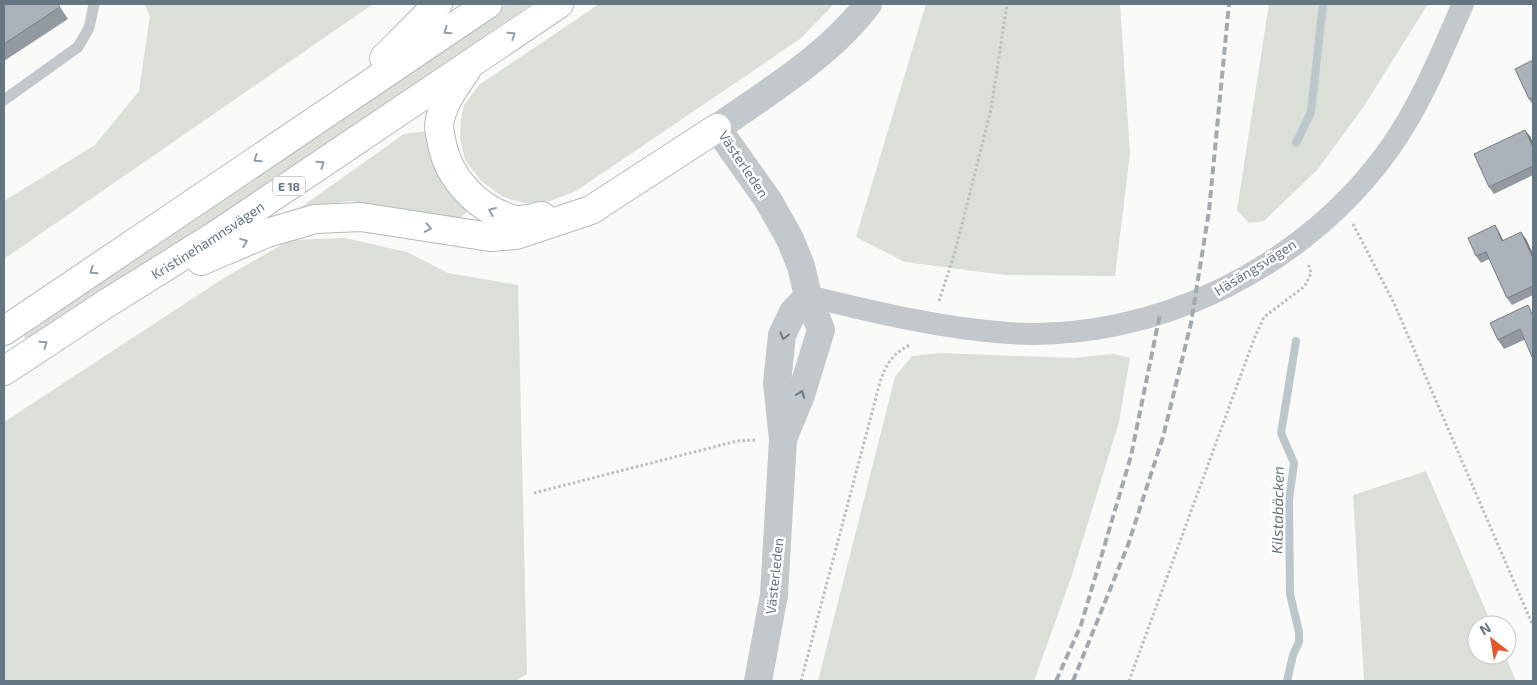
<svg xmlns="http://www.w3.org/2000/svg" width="1537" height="685" font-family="'Exo 2',sans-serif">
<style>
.green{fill:#dadfd7}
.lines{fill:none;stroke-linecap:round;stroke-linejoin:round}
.stream{stroke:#bbc7cb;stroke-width:8}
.trunk-casing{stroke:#b4b9bd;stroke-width:30}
.path{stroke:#bbbfc2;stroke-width:3;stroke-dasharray:2.5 2.5;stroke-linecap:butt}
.service{stroke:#c3c8cc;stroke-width:11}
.minor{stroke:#c3c8cc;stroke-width:22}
.tertiary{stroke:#c3c8cc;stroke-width:28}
.trunk{stroke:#fff;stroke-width:28}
.rail{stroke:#a2aab0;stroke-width:4;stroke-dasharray:8 4;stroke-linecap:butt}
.wall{fill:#929a9f}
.shaded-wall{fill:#777d82}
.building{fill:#aab3b9;stroke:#777d82}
.oneway{stroke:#939fa8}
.oneway2{stroke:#6a7a87}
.labels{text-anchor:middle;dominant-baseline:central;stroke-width:5;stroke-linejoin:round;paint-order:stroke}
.shield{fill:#fff;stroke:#939fa8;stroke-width:1}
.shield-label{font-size:12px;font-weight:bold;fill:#657683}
.street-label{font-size:14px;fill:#657683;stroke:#fff}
.water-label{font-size:15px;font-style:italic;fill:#60757c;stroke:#fff}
</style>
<rect width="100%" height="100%" fill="#fafaf8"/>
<path class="green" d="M144,4h229l-369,255v-58l91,-56 44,-54 11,-75z
M507,4h24l-501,345 -6,-13z
M599,4h235l-34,35 -224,152 -26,10 -26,2 -21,-6 -22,-16 -16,-21 -5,-22 1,-19 3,-14 15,-20z
M926,4h194l10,149 -15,123 -110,-1 -100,-13 -49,-25z
M1269,4h159l-64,102 -46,63 -54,52 -15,2 -12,-13z
M426,131c9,38 12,52 43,79l-12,11 -60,-13 -47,-7 -53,9 107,-76z
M345,238l62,14 41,21 70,12 9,389 -12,7h-511v-259l220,-144 66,-38z
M940,353l133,5 41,-4 16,4 -11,64 -48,156 -37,103h-216l77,-304 17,-21z
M1426,471l66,154h-15v30h28l11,26h-152l-11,-186z"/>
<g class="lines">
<path class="stream" d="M1296,143l15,-31 12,-108
M1287,681l6,-26 6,-13v-10l-9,-38 -1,-94 5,-37 -13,-30 15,-92"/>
<g class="trunk-casing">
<g id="trunk">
<path d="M384,58l54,-54"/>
<path d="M466,71c-12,17 -24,33 -27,54 0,6 2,13 3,19 7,35 36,65 70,75 8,3 22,-2 30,-3"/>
<path d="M201,261l66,-28 48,-14 46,-2 129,20 26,-2 75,-25 126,-82"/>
<path d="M4,331l484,-327"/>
<path id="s1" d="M4,371l100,-66 109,-68 346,-233"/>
</g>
</g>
<path class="path" d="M1353,224l41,79 139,323
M939,301l16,-49 36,-143 16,-105
M534,493l203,-52 20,-1
M801,681l79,-299c6,-18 13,-29 30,-37
M1129,681l125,-342 10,-22 41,-31 6,-13 -3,-10"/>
<path class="service" d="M4,100l74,-53 11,-19 5,-24"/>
<path class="minor" d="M808,296c65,16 132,32 200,37 147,10 300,-67 384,-188 30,-43 50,-94 71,-141"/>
<path class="tertiary" d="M783,439l18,-44 20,-65 -13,-34 -7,-30 -11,-27 -22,-39 -51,-72c51,-36 114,-74 151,-124
M758,681l16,-86 9,-156 -6,-56 5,-48 11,-23 15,-16"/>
<use href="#trunk" class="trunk"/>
<path class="rail" d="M1056,681l25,-56 50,-169 29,-142
M1073,681l55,-136 35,-108 28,-114 18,-112 20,-207"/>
</g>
<path class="wall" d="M4,4h54l10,15 -64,42z
M1533,60v45l-4,-6z
M1530,136l3,7v32l-39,19 -5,-7z
M1495,225l4,7 4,8 23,-1 7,15v41l-21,10 -5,-7 -18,-39 -8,4 -5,-7z
M1528,305l-4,35 -20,9 -6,-9z"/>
<path class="shaded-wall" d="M1525,130l5,6 3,7v4z
M1495,225l4,7 8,16 -5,-7z
M1521,232l5,7 7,15v4z"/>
<path class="building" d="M4,4h54l2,3 -56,37z
M1533,60v37l-4,2 -14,-30z
M1525,130l8,17v19l-44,21 -15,-33z
M1495,225l7,16 19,-9 12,26v28l-26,12 -21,-46 -10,4 -8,-18z
M1528,305l5,11v43l-13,-30 -22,11 -8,-17z"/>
<defs><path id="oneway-chevron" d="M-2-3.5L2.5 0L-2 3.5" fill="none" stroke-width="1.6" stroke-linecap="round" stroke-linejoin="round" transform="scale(1.25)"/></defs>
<g class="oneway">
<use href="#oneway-chevron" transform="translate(447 31) rotate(146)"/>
<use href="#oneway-chevron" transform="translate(512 35) rotate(-34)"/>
<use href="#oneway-chevron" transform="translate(257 159) rotate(146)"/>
<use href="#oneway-chevron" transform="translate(321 164) rotate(-34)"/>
<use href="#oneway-chevron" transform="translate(492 211) rotate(-157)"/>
<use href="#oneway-chevron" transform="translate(428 228) rotate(11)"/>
<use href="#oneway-chevron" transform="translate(244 242) rotate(-22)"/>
<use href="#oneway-chevron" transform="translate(93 271) rotate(146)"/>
<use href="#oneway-chevron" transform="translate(44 344) rotate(-34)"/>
</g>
<g class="oneway2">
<use href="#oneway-chevron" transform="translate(784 336) rotate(105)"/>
<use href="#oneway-chevron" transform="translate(801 394) rotate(-70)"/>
</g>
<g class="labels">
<rect class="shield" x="273" y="176.5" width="32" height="19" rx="4"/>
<g class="shield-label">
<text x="289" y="186">E 18</text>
</g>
<g class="street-label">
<text transform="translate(744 164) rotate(56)">Västerleden</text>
<text stroke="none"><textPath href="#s1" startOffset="242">Kristinehamnsvägen</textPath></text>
<text transform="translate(1255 267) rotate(-32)">Häsängsvägen</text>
<text transform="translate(774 576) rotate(-84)">Västerleden</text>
</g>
<g class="water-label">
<text transform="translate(1277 510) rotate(-89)">Kilstabäcken</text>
</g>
</g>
<rect width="1537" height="685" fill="none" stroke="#657683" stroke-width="10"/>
<g transform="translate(1492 640) rotate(329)"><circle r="24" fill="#ffffff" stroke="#c1c8cd"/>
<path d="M0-4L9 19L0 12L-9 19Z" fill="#e4572e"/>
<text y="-8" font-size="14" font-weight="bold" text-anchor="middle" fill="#657683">N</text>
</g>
</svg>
